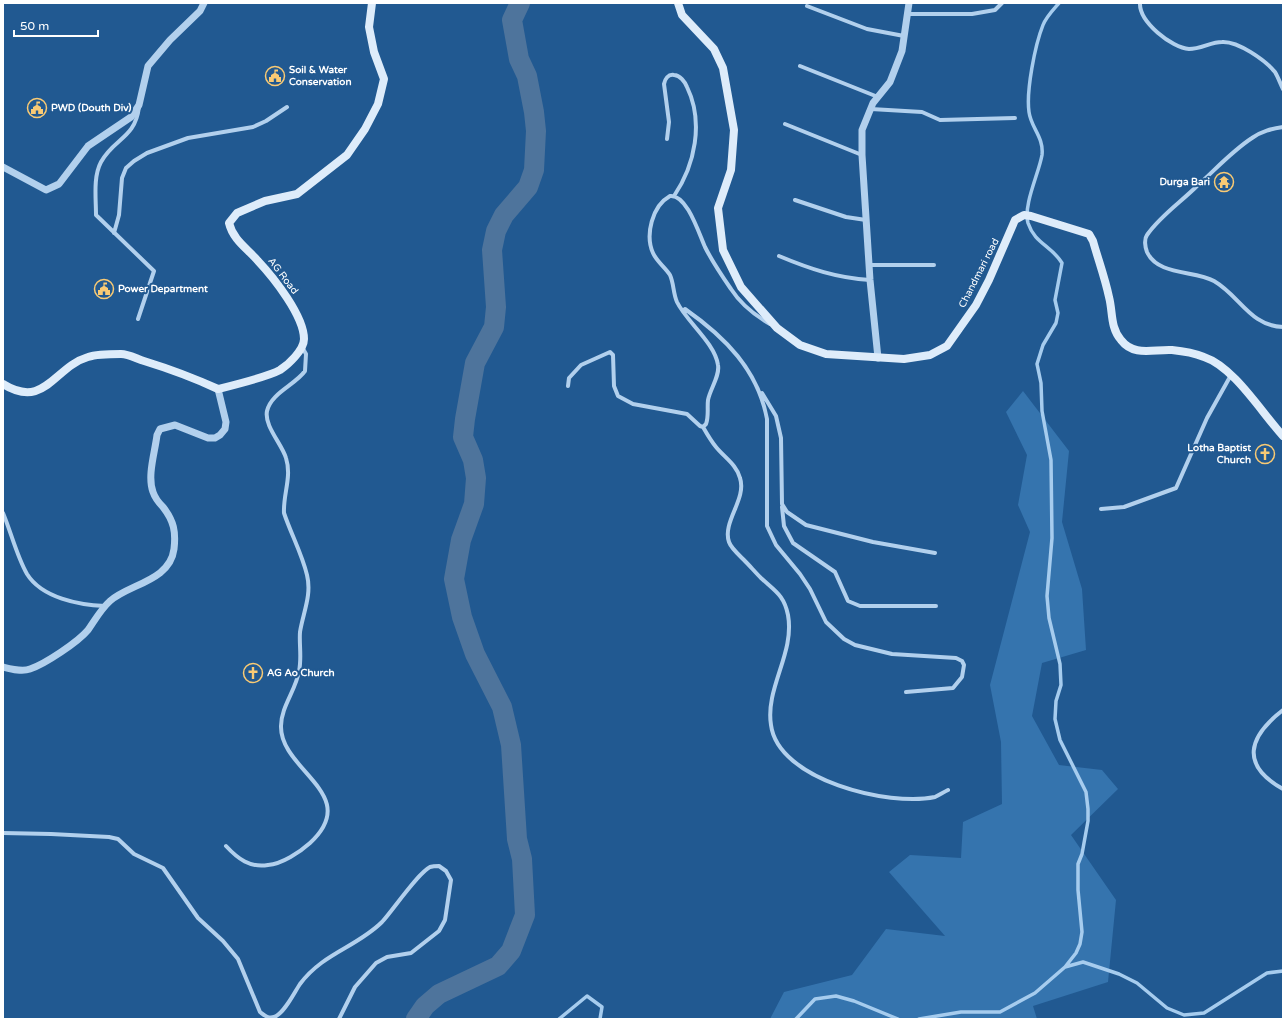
<svg xmlns="http://www.w3.org/2000/svg" width="1286" height="1022" font-family="'Varela Round',sans-serif">
<style>
.green{fill:#3574ae}
.lines{fill:none;stroke-linecap:round;stroke-linejoin:round}
.stream{stroke:#a6ccee;stroke-width:3.5}
.river{stroke:#4e749c;stroke-width:20}
.minor{stroke:#b2d0ed;stroke-width:4}
.tertiary{stroke:#b2d0ed;stroke-width:7}
.secondary{stroke:#deecfa;stroke-width:8}
.labels{text-anchor:middle;dominant-baseline:central;stroke-width:4;stroke-linejoin:round;paint-order:stroke}
.poi-label{font-size:10px;font-weight:bold;fill:#fff;stroke:#215991;text-anchor:start}
.street-label{font-size:10px;fill:#fff;stroke:#215991}
</style>
<rect width="100%" height="100%" fill="#215991"/>
<path class="green" d="M1023,391l46,60 -7,71 20,67 4,61 -44,13 -10,53 27,49 43,5 16,19 -47,46 45,65 -8,82 -75,24 4,13h-267l14,-27 68,-17 34,-46 59,7 -56,-64 21,-17 51,3 2,-36 39,-18 -1,-62 -11,-57 40,-153 -12,-27 9,-50 -21,-43z"/>
<g class="lines">
<path class="stream" d="M1059,3c-6,7 -13,14 -16,22 -8,20 -17,66 -14,87 2,16 15,25 13,43 -3,18 -19,50 -14,68 7,21 23,22 34,40l-7,37 3,13 -2,10 -13,22 -6,19 4,19 1,28 9,49 1,78 -5,58 2,22 11,46 1,21 -5,16 -1,18 5,21 26,52 2,17v12l-6,33 -4,10v26l4,42 -2,12 -4,9 -11,14
M559,1019l28,-23 15,11 -2,12
M796,1019l19,-20 21,-3 18,5 44,18
M919,1019l42,-7h39l35,-19 30,-26 18,-5 36,12 18,9 30,25 17,7 20,-2 63,-40 16,-2"/>
<path class="river" d="M416,1019l9,-13 14,-12 59,-28 13,-15 14,-36 -3,-56 -5,-20 -6,-94 -9,-38 -27,-53 -13,-37 -8,-38 7,-39 13,-36 2,-26 -3,-18 -10,-23 2,-18 10,-56 19,-36 2,-20 -4,-57 4,-19 8,-16 24,-28 6,-17 2,-39 -2,-19 -7,-36 -8,-17 -7,-39 8,-17"/>
<path class="minor" d="M1140,3c-1,19 32,45 49,46 12,0 22,-7 33,-7 16,-1 43,18 53,30 3,5 5,11 8,17
M807,6l60,23 37,7
M908,14h64l23,-4 7,-7
M800,66l78,31
M871,109l51,3 18,8 75,-2
M785,124l77,31
M1283,127c-12,2 -21,4 -31,11 -20,13 -37,32 -55,48 -16,16 -37,30 -50,49 -3,4 -2,12 0,17 11,24 48,18 67,29 26,15 36,45 69,46
M667,139l2,-17 -5,-38c1,-5 4,-10 10,-9 6,0 11,7 13,12 17,35 8,78 -13,109
M795,200l51,17 20,3
M114,233l5,-18 3,-37 4,-10 8,-7 13,-8 41,-15 65,-11 13,-6 21,-14
M779,256c31,13 58,22 91,24
M869,265h65
M685,309c40,28 73,61 82,110v107l9,19 24,29 10,15 16,33 18,17 11,6 37,9 64,4 6,3 2,4 -2,12 -9,11 -47,4
M138,319l16,-48 -58,-56c0,-17 -3,-38 5,-53 13,-24 34,-23 38,-55
M568,386l1,-8 12,-13 29,-13 3,3 1,31 4,10 15,8 54,10 13,12 3,1 3,-3c3,-8 1,-16 2,-24 2,-11 12,-24 10,-35 -3,-22 -32,-44 -41,-63 -4,-9 -3,-18 -7,-27 -5,-8 -13,-13 -17,-22 -8,-18 -1,-47 17,-57 17,-2 29,38 35,51 7,14 17,29 26,42 9,14 25,27 39,35
M762,393l14,23 5,22 1,66 5,8 19,13 67,17 62,11
M703,427c4,7 8,14 13,20 8,10 21,18 24,31 7,21 -18,44 -11,64 2,6 10,13 15,18 6,6 11,12 17,18 14,13 23,17 27,37 7,38 -23,73 -17,110 7,55 118,82 164,72 4,-2 9,-5 13,-7
M782,507l2,19 9,17 42,29 13,29 12,5h76
M1101,509l23,-2 52,-19 31,-70 24,-43
M3,513c8,19 14,44 24,61 15,24 52,31 78,32
M1283,710c-35,27 -43,55 0,79
M3,833l48,1 58,3 9,2 16,15 29,14 35,50 25,23 15,18 22,53c4,3 8,7 14,5 10,-3 20,-24 26,-33 23,-31 57,-37 82,-62 11,-12 36,-49 48,-55 3,-1 7,-1 9,-1l7,5 5,9 -6,40 -6,11 -28,22 -24,4 -11,6 -21,24 -16,32
M226,846c12,13 24,22 42,19 14,-1 32,-13 42,-22 53,-49 -30,-72 -29,-117 0,-19 15,-36 18,-55 3,-13 0,-26 1,-39 3,-19 12,-37 7,-57 -5,-21 -16,-41 -23,-62 -1,-19 8,-36 2,-55 -4,-14 -22,-32 -19,-47 4,-18 28,-26 38,-40l1,-17 -4,-7"/>
<path class="tertiary" d="M3,167l43,23 13,-6 29,-38 43,-29 8,-12 9,-39 22,-26 30,-29 4,-8
M878,358l-8,-78 -8,-125v-25l11,-27 17,-21 12,-31 7,-48
M3,667c8,2 19,5 27,2 15,-5 48,-27 58,-39 7,-10 13,-21 22,-29 19,-17 60,-20 64,-52 2,-17 0,-28 -11,-42 -4,-4 -8,-9 -10,-15 -6,-16 2,-40 4,-57l3,-6 15,-4 33,13h7l5,-3 5,-6 1,-7 -8,-33"/>
<path class="secondary" d="M678,3l4,12 32,34 9,19 11,62 -3,40 -13,38 5,42 18,37 36,41 23,17 26,9 78,5 26,-4 17,-9 29,-41 13,-25 26,-60 9,-5 7,1 58,18 4,7c5,18 12,37 16,56 4,15 1,30 12,43 13,17 32,9 51,10 10,1 22,3 32,7 30,10 57,55 79,79
M3,384c42,26 51,-17 85,-27 9,-3 23,-3 33,-3 8,0 16,5 23,7 26,8 50,17 74,28 16,-4 49,-12 62,-19 8,-5 24,-20 24,-31 0,-23 -30,-61 -46,-78 -10,-12 -25,-21 -29,-38l8,-10 28,-12 32,-7 50,-39 18,-26 13,-25 6,-25 -10,-27 -5,-25 3,-24"/>
</g>
<defs>
<g id="civic-ring" transform="scale(1)"><circle r="9.5" fill="#215991" stroke="#f9ca74" stroke-width="1.5"/><path d="M-.6-6.5H3V-4.5H.6V-3L4-1V1h2V6H-6V1h2V-1L-.6-3ZM-1.2 2.5V6h2.4V2.5Z" fill="#f9ca74"/></g>
<g id="temple-ring" transform="scale(1)"><circle r="9.5" fill="#215991" stroke="#f9ca74" stroke-width="1.5"/><path d="M0-6L5-2H3V0L6.5 2.5H4V6H1.5V3h-3V6H-4V2.5H-6.5L-3 0V-2H-5Z" fill="#f9ca74"/></g>
<g id="church-ring" transform="scale(1)"><circle r="9.5" fill="#215991" stroke="#f9ca74" stroke-width="1.5"/><path d="M-1.2-6h2.4v3.5h3.3v2.4h-3.3V6h-2.4V-.1h-3.3v-2.4h3.3Z" fill="#f9ca74"/></g>
</defs>
<g fill-rule="evenodd">
<use href="#civic-ring" x="275" y="76"/>
<use href="#civic-ring" x="37" y="108"/>
<use href="#temple-ring" x="1224" y="182"/>
<use href="#civic-ring" x="104" y="289"/>
<use href="#church-ring" x="1265" y="454"/>
<use href="#church-ring" x="253" y="673"/>
</g>
<g class="labels">
<g class="poi-label">
<text x="289" y="70">Soil &amp; Water<tspan x="289" dy="12">Conservation</tspan></text>
<text x="51" y="108">PWD (Douth Div)</text>
<text x="1210" y="182" text-anchor="end">Durga Bari</text>
<text x="118" y="289">Power Department</text>
<text x="1251" y="448" text-anchor="end">Lotha Baptist<tspan x="1251" dy="12">Church</tspan></text>
<text x="267" y="673">AG Ao Church</text>
</g>
<g class="street-label">
<text transform="translate(979 273) rotate(-63)">Chandmari road</text>
<text transform="translate(283 276) rotate(53)">AG Road</text>
</g>
</g>
<rect width="1286" height="1022" fill="none" stroke="#ffffff" stroke-width="8"/>
<path d="M14 30v6h84v-6" fill="none" stroke="#ffffff" stroke-width="2"/>
<text x="20" y="30" font-size="12" fill="#ffffff" stroke="#215991" stroke-width="3" paint-order="stroke">50 m</text>
</svg>
